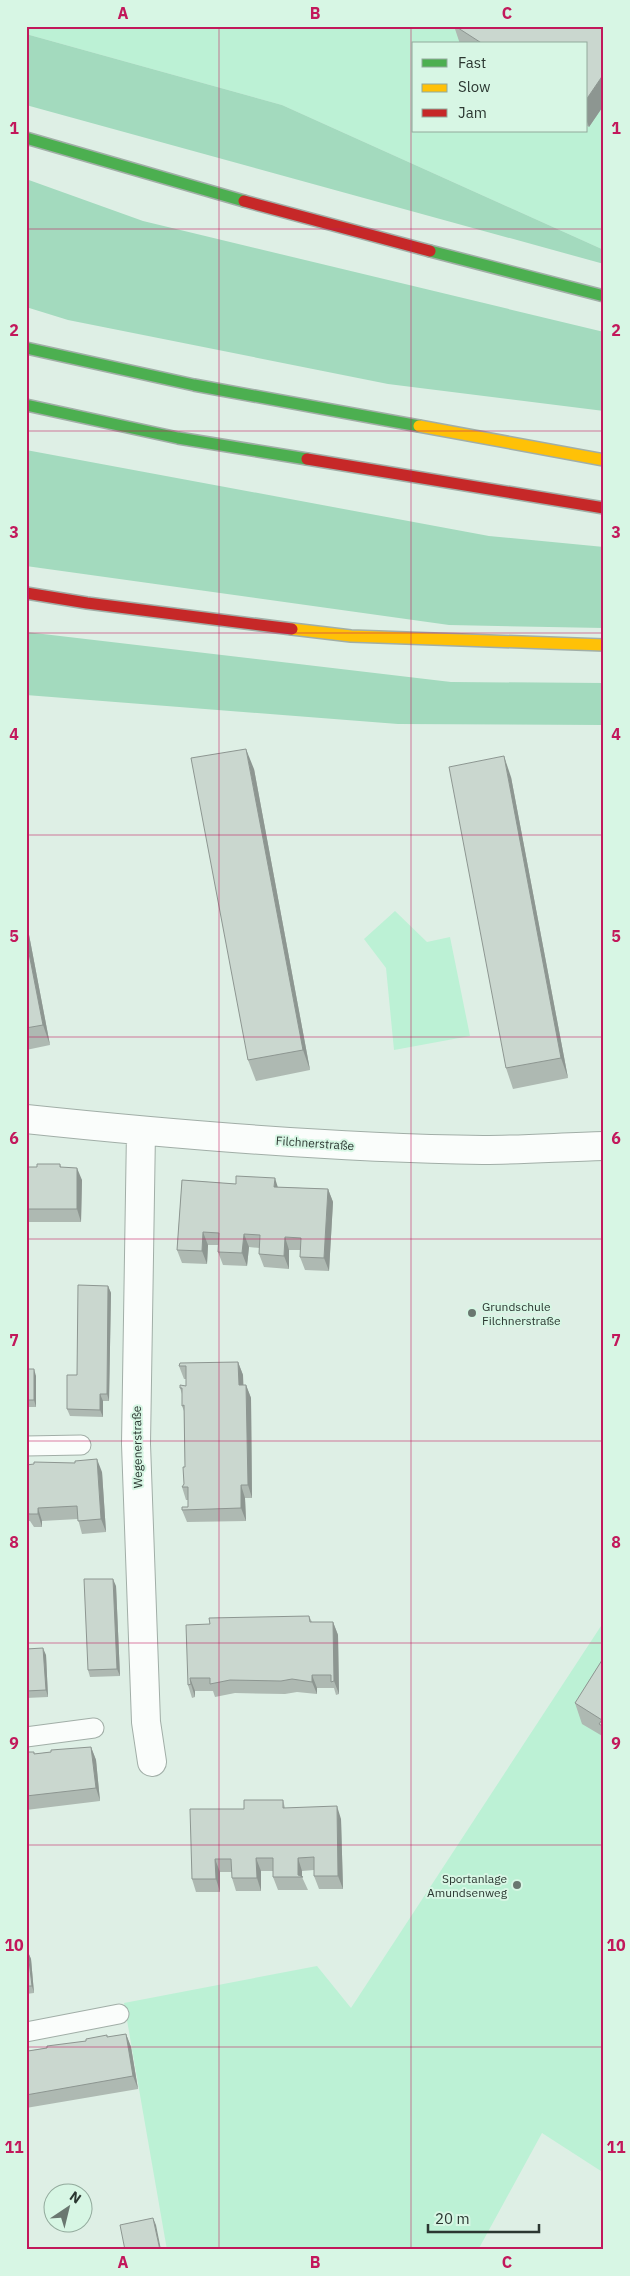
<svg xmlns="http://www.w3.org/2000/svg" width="630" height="2276" font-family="'IBM Plex Sans',sans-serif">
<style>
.green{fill:#bcf1d5;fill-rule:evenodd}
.forest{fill:#a3dabe}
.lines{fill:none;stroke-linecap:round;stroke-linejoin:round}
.lane-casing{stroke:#a1aea7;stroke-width:21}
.street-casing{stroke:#a1aea7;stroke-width:30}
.fast-casing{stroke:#a1aea7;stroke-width:14}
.slow-casing{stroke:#a1aea7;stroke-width:14}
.jam-casing{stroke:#a1aea7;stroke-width:14}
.lane{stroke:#fafdfb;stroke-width:19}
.street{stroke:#fafdfb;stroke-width:28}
.fast{stroke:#4caf50;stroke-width:11}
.slow{stroke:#ffc107;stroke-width:11}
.jam{stroke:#c62828;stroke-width:11}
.wall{fill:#aeb9b2}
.shaded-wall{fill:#8d9691}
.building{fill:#cad7cf;stroke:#8d9691}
.grid{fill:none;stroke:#c2185b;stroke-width:1;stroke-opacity:0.55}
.poi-dot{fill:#6a7770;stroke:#d7f6e4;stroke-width:2}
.labels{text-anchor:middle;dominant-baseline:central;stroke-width:4;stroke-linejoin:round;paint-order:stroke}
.street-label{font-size:12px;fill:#2b3731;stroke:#d7f6e4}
.poi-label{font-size:12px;fill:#2b3731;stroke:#d7f6e4;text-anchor:start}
.neatline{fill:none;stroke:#c2185b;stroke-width:2}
.grid-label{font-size:16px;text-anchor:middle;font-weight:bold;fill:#c2185b}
</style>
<rect width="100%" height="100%" fill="#deefe5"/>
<path class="green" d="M26,26h578v224l-322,-145 -256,-71zM414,44h172v87h-172z
M395,911l32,31 23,-5 20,99 -76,14 -8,-82 -22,-29z
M601,1626l3,2v545l-62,-40 -64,117h-311l-43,-247 193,-37 34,42z"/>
<path class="forest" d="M26,34l256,71 322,145v14l-578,-159z
M26,179l117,42 461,111v79l-216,-27 -320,-64 -42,-13z
M26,450l463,86 115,11v81l-155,-3 -423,-59z
M26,632l425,50 153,1v42l-206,-1 -372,-29z"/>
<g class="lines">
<g class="lane-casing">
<path id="lane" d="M26,1446l55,-1
M26,1737l68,-9
M26,2032l93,-18"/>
</g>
<g class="street-casing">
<path id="street" d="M26,1119c152,16 305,29 457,31 40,0 80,-3 121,-4
M141,1131l-5,313 10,278 6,40"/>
</g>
<g class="fast-casing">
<path id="fast" d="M26,138l218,63
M430,251l174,45
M26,348l168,37 225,41
M26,405l152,33 129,21"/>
</g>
<g class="slow-casing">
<path id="slow" d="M419,426l185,34
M292,629l59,7 253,9"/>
</g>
<g class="jam-casing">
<path id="jam" d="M244,201l186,50
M307,459l297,49
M26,593l61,10 205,26"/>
</g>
<use href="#lane" class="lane"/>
<use href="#street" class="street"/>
<use href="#fast" class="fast"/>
<use href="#slow" class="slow"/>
<use href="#jam" class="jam"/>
</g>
<path class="wall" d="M454,26h150v79l-15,22 -3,-2v-81h-126z
M254,769l56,301 -54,11 -8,-21z
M511,777l57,301 -55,11 -7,-21z
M26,919l24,126 -24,5z
M60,1164l1,3 21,13 -1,42h-54l-1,19v-74h11z
M182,1180l96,7 50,2 5,13 -4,69 -24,-1 -5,-13 1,-7h-12v19l-25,-2 -5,-13 1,-6 -11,-1 -2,19 -24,-1 -5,-13 1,-7h-11l-1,19 -25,-1 -5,-13z
M108,1286l3,7 -2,108h-6v16l-33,-1 -3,-7 10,-34z
M238,1362l5,13v10h3l5,13 1,100h-7l1,23 -59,1 -5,-12 6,-3v-7h-2l-4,-13 2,-3 1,-17 -1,-56 -2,-5v-12l-2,-6 6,-2v-7h-2l-5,-13z
M26,1369l10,7v31h-10z
M26,1465l76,7 4,60 -24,2 -4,-15 -36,2v6h-8l-4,-6h-4z
M116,1586l4,90 -30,1 -2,-7z
M309,1616l3,6h21l5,13 1,59 -3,1 -2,-7h-17v6l-20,-2 -12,2 -50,-1 -20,4 -2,-6h-18v6l-3,1 -4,-13 22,-61z
M26,1649l20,6 2,42 -22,1z
M604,1657v80l-22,-13 -7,-21z
M91,1747l5,13 4,41 -74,9v-58l8,2z
M283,1800l2,8 56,11 2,70h-24l-5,-13v-6l-12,1v6l6,13h-30l-5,-13v-6h-12v20h-25l-4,-13v-6h-12v20h-24l-4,-13 52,-70z
M26,1952h2l3,7 3,34 -8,1z
M126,2034l5,13 7,42 -112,19v-58l2,1z"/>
<path class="shaded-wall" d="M603,75l1,2v28l-15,22 -3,-8v-19z
M246,749l8,20 56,301 -7,-20z
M504,756l7,21 57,301 -7,-20z
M26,919l24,126 -7,-20 -17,-87z
M77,1168l5,12 -1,42 -4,-13z
M275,1178l4,13 -5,-4z
M328,1189l5,13 -4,69 -5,-13z
M203,1232l5,13 -1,19 -5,-13z
M244,1234l5,13 -2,19 -5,-13z
M285,1237l4,13v19l-5,-13z
M108,1286l3,7 -2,108 -2,-7z
M238,1362l5,13 1,23 -5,-13z
M34,1369l2,7v31l-2,-7z
M246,1385l5,13 1,100 -4,-13z
M100,1394l3,7v16l-3,-7z
M97,1459l5,13 4,60 -5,-13z
M241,1485l4,13 1,23 -5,-13z
M38,1508l4,13v6l-4,-13z
M113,1579l3,7 4,90 -3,-7z
M333,1622l5,13 1,59 -5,-13z
M43,1648l3,7 2,42 -2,-7z
M312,1675l5,13v6l-5,-12z
M190,1678l5,13v6l-4,-13z
M91,1747l5,13 4,41 -4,-13z
M337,1806l4,13 2,70 -5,-13z
M256,1858l5,13v20l-4,-13z
M298,1858l4,13v6l-4,-2z
M215,1859l5,13v20l-4,-13z
M28,1952l3,7 3,34 -2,-7z
M126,2034l5,13 7,42 -5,-13z
M153,2218l3,7 5,25h-1z"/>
<path class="building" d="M455,26h149v49h-1l-17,25v-56h-103z
M246,749l57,301 -55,10 -57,-302z
M504,756l57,302 -55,10 -57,-301z
M26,938l17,87 -17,3z
M37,1164h23v3l17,1v41h-51v-42h11z
M236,1176l39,2 -1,9 54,2 -4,69 -24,-1 1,-19 -16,-1 -1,19 -25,-2 1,-19 -16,-1 -2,19 -24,-1 1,-19 -16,-1 -1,19 -25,-1 5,-70 54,4z
M78,1285l30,1 -1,108h-7v16l-33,-1v-34h10z
M238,1362l1,23h7l2,100h-7v23l-59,2v-3h6v-20h-6l2,-3 -1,-17h2l-1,-62 -2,1v-18h-2v-3l6,1v-20h-7l1,-3z
M26,1369h8v31h-8z
M97,1459l4,60 -23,2 -1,-15 -39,2v6h-9l-3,-5v-44l8,-1v-2l41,1v-2z
M84,1579h29l4,90 -29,1z
M309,1616l1,6h23l1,59 -3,1v-7h-19v7l-20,-3 -11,2 -51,-1 -20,4v-6h-20l1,6 -3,1 -2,-60 24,-1 -1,-6z
M43,1648l3,42 -20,1v-42z
M604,1657v70l-5,-3 3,-4 -27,-17z
M91,1747l5,41 -70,8v-44h8v2l17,-2v-2z
M244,1800h39v8l54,-2 1,70h-24v-19l-16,1v17l5,2h-30v-19h-17l1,20h-25l-1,-19h-16l1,20h-24l-2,-70h54z
M26,1952h2l4,34h-6z
M126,2034l7,42 -107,19v-45h2v1l19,-3v-2l39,-5v-2l21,-4v2z
M153,2218l7,32h-35l-5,-25z"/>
<path class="grid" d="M219,26v2224M411,26v2224M26,229h578M26,431h578M26,633h578M26,835h578M26,1037h578M26,1239h578M26,1441h578M26,1643h578M26,1845h578M26,2047h578"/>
<g class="poi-dot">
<circle cx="472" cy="1313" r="5"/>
<circle cx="517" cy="1885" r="5"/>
</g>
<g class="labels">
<g class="street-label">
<text transform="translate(315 1143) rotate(4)">Filchnerstraße</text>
<text transform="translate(137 1447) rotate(-91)">Wegenerstraße</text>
</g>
<g class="poi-label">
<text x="482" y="1306">Grundschule<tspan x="482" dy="14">Filchnerstraße</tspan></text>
<text x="507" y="1878" text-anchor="end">Sportanlage<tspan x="507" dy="14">Amundsenweg</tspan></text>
</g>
</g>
<rect width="630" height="2276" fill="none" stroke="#d7f6e4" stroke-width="55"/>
<rect x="412" y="42" width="175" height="90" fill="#d7f6e4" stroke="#92aa9c"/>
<rect x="422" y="59" width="25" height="8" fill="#4caf50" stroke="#92aa9c"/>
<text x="458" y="68" font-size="15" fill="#2b3731">Fast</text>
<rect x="422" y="84" width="25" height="8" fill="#ffc107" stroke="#92aa9c"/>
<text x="458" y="92" font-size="15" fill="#2b3731">Slow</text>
<rect x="422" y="109" width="25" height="8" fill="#c62828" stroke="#92aa9c"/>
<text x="458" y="118" font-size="15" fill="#2b3731">Jam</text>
<g transform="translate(68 2208) rotate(35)"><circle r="24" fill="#d7f6e4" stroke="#92aa9c"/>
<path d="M0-4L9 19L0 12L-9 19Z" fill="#6a7770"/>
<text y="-8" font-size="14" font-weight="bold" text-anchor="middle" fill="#2b3731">N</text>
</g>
<path d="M428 2224v8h111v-8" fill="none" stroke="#2b3731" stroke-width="2.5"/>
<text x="435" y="2224" font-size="15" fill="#2b3731" stroke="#d7f6e4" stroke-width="4" paint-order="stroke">20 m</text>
<rect x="28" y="28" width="574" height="2220" class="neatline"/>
<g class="grid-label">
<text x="123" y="19">A</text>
<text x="315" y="19">B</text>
<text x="507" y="19">C</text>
<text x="14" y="134">1</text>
<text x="616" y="134">1</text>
<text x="14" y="336">2</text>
<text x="616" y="336">2</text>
<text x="14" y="538">3</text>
<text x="616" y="538">3</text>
<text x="14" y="740">4</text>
<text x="616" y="740">4</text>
<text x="14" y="942">5</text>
<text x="616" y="942">5</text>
<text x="14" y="1144">6</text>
<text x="616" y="1144">6</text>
<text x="14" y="1346">7</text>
<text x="616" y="1346">7</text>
<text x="14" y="1548">8</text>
<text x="616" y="1548">8</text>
<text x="14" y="1749">9</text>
<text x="616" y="1749">9</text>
<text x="14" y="1951">10</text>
<text x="616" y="1951">10</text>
<text x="14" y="2153">11</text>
<text x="616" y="2153">11</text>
<text x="123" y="2268">A</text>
<text x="315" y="2268">B</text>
<text x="507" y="2268">C</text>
</g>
</svg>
